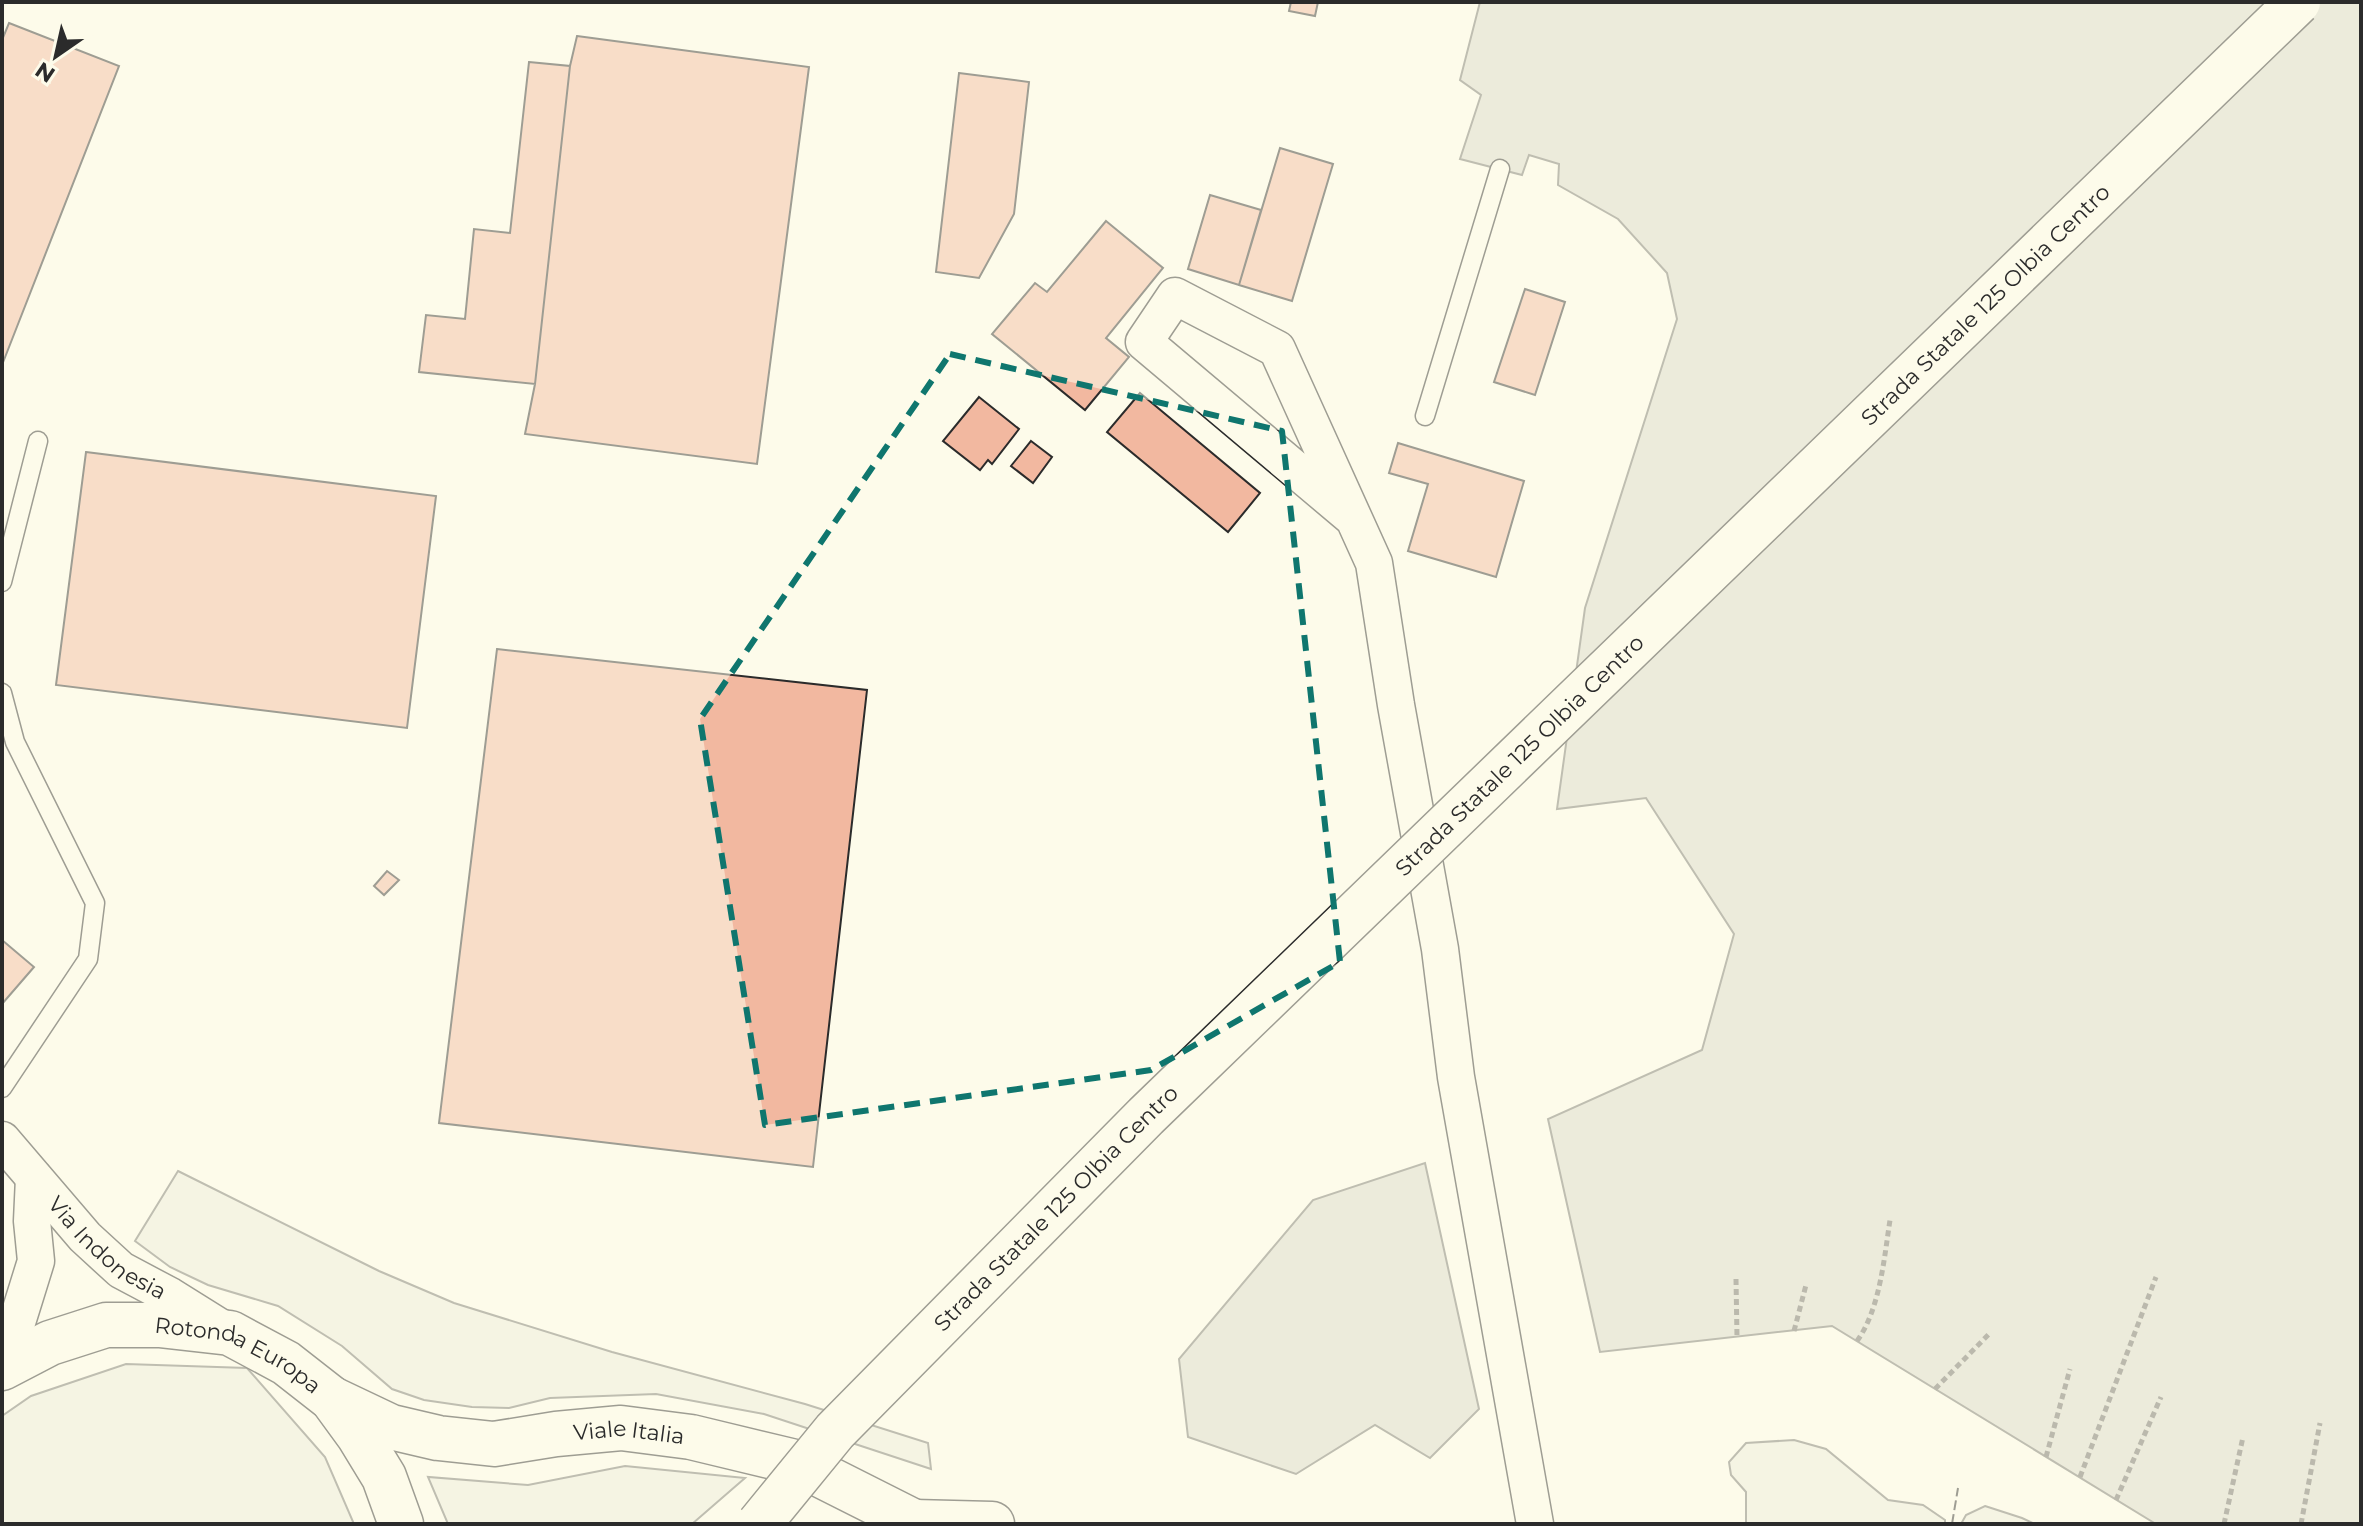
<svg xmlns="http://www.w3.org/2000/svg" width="2363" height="1526" font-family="Montserrat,sans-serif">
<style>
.green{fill:#ecebdb;stroke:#74746e;stroke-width:2}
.parking{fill:#eceadb;stroke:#74746e;stroke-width:2}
.water{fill:#d8d7c9;stroke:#74746e;stroke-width:2}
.building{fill:#f2b8a0;stroke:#2b2b2b;stroke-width:2}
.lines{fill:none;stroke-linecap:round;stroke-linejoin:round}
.service-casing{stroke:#2b2b2b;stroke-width:21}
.minor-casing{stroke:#2b2b2b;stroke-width:39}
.secondary-casing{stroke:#2b2b2b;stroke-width:47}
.path{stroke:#6a6964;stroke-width:5;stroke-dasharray:6 4;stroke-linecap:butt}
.service{stroke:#fdfbea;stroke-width:18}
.minor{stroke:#fdfbea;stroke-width:36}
.secondary{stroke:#fdfbea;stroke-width:44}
.primary-bridge-casing{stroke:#2b2b2b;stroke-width:47;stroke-linecap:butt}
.primary-bridge{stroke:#fdfbea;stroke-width:44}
.fence{stroke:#2b2b2b;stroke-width:2;stroke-dasharray:10 4;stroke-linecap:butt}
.marked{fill:none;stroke:#0f766e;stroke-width:6;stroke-dasharray:16 10;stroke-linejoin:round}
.labels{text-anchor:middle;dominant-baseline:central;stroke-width:6;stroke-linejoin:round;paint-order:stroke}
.street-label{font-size:22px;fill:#2b2b2b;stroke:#fdfbea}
</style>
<rect width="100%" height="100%" fill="#fdfbea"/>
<path class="green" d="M178,1171l201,100 75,32 158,49 193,52 123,39 3,26 -167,-55 -108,-20 -106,4 -41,10 -37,-1 -48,-7 -32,-11 -50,-43 -64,-40 -70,-21 -38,-18 -35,-26z
M126,1364l121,4 78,89 29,67h-352v-108l29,-20z
M625,1466l120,12 -53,46h-244l-20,-47 100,8z"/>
<path class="parking" d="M1794,1440l32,9 62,51 35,5 22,15v4h-199v-32l-15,-17 -2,-13 17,-19z
M1985,1506l37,12 13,6h-74l5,-9z"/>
<path class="water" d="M1480,2h881v1522h-205l-324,-198 -232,26 -52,-233 154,-69 32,-116 -88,-136 -89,11 28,-201 92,-289 -10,-46 -49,-54 -60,-34 1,-21 -30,-9 -7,20 -62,-16 21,-64 -21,-15z
M1425,1163l54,246 -49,49 -55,-33 -79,49 -108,-37 -9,-78 134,-159z"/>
<path class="building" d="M1291,2h27l-3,14 -26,-5z
M9,23l110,43 -117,299v-325z
M577,36l232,31 -52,397 -232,-30 10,-50 35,-318z
M529,62l41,4 -35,318 -116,-12 7,-57 39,4 9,-90 36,4z
M959,73l70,9 -15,132 -35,64 -43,-6z
M1280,148l53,16 -41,137 -53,-16z
M1210,195l51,15 -22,75 -51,-16z
M1106,221l57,47 -57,70 23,19 -44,53 -93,-76 43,-51 12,9z
M1525,289l40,13 -30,93 -41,-13z
M1140,393l120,100 -32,39 -121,-100z
M979,397l40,32 -27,35 -4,-4 -8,10 -37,-29z
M1031,441l21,16 -19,26 -22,-17z
M1398,443l126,38 -28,96 -88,-26 20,-67 -39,-11z
M86,452l350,44 -29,232 -351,-43z
M497,649l370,41 -54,477 -374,-44z
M387,871l12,9 -15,15 -10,-9z
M2,940l32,27 -32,37z"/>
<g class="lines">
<g class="service-casing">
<path id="service" d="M1425,416l75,-247
M2,582l36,-141
M2,693l13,49 80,161 -7,56 -86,129"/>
</g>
<g class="minor-casing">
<g id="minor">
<path d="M1353,518l-209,-176 31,-46 102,53 97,214 22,142 44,244 16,128 79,447"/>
<path id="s1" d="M2,1140l83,97 36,33 49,26 56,35"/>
<path d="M2,1355l12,-23 22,-71 -4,-40 2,-43"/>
</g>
</g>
<g class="secondary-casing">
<g id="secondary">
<path id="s2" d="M2,1368l48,-25 56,-18h53l71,8 56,30 46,36 27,37 25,41 17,47"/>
<path id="s3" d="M332,1399l59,28 47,11 56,6 62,-10 65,-6 70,9 104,25 119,60"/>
<path d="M908,1524l6,-2 78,2"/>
</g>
</g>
<path class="path" d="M1736,1279l1,58
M1794,1331l12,-46
M1857,1341c23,-32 27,-82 33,-121
M1935,1389l56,-57
M2046,1457l24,-88
M2080,1477l76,-200
M2116,1500l45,-103
M2224,1524l19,-87
M2301,1524l19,-101"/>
<use href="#service" class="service"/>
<use href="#minor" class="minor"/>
<use href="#secondary" class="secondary"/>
<g class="primary-bridge-casing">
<g id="primary-bridge">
<path id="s4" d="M759,1524l76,-93 311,-315 1152,-1114"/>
</g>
</g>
<use href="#primary-bridge" class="primary-bridge"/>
<path class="fence" d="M1952,1524l6,-36"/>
</g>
<path d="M0 0H2363V1526H0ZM950,354l332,77 58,531 -189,108 -386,55 -65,-406z" fill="#fdfbea" fill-opacity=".55" fill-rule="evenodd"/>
<path class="marked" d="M950,354l332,77 58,531 -189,108 -386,55 -65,-406z"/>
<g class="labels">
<g class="street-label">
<text stroke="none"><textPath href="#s4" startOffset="1730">Strada Statale 125 Olbia Centro</textPath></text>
<text stroke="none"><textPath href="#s4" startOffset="1082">Strada Statale 125 Olbia Centro</textPath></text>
<text stroke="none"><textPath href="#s4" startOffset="434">Strada Statale 125 Olbia Centro</textPath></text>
<text stroke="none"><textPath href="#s1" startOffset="152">Via Indonesia</textPath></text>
<text stroke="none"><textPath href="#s2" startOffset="252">Rotonda Europa</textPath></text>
<text stroke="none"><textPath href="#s3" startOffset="306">Viale Italia</textPath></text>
</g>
</g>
<rect width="2363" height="1526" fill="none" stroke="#2b2b2b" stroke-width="8"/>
<g transform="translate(56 56) rotate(214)" stroke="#fdfbea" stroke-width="6" paint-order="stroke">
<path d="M0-6L14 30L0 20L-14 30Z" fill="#2b2b2b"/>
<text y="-12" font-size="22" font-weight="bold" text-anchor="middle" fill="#2b2b2b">N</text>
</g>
</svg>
